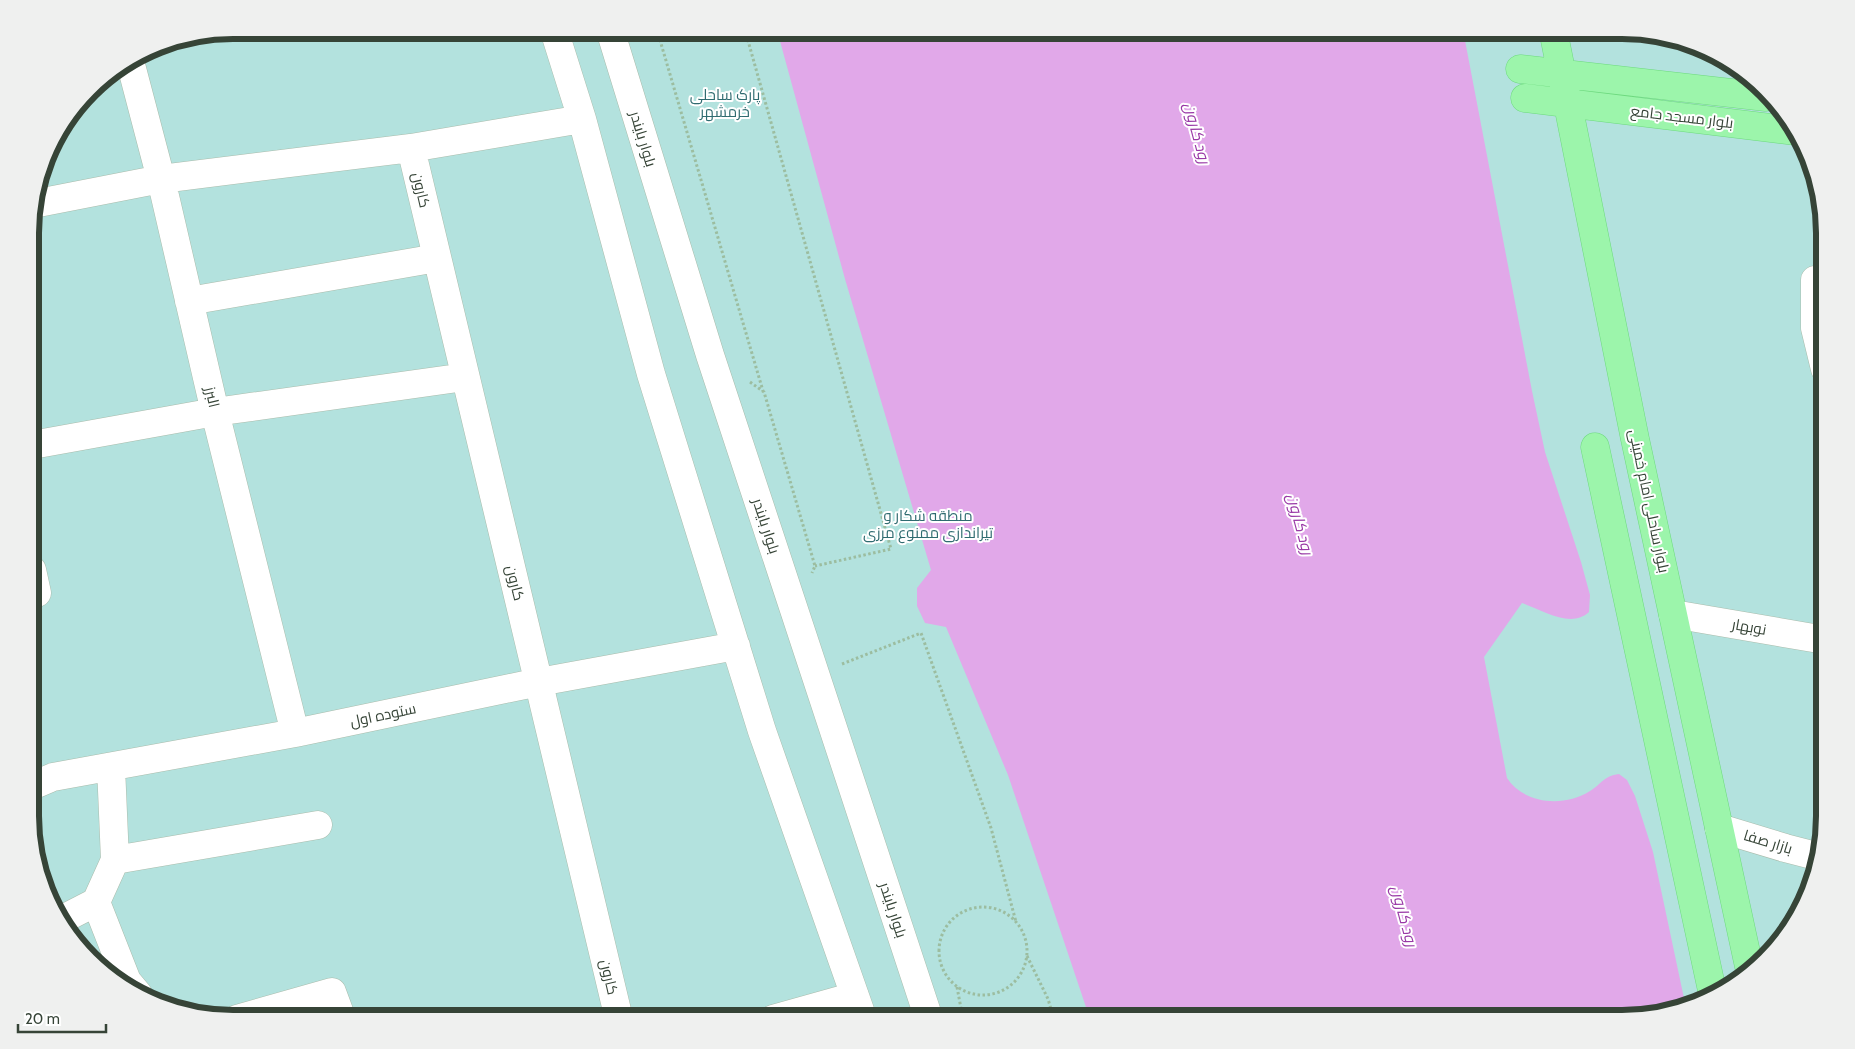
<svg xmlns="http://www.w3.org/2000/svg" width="1855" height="1049" font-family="Cabin,Cairo,sans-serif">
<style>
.green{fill:#b3e2de}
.water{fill:#e1a8e9}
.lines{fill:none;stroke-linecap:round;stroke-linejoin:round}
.minor-casing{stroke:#aabcac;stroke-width:29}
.major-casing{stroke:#6dd97e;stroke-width:29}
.path{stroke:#9cbda0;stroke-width:3;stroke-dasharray:2.5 2.5;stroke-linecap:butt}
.minor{stroke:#fff;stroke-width:28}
.major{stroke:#9cf5ab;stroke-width:28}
.labels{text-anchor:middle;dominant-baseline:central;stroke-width:4;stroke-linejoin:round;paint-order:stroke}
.park-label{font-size:15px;fill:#2f6b70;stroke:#fff}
.street-label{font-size:15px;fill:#364437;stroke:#fff}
.water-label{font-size:16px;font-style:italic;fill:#9939a6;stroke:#fff}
.rim{fill:none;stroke:#364437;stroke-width:6}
</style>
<rect width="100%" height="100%" fill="#e6f2e8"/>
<path class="green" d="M233,30h1389l53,7 48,20 68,63 23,48 11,51v610l-27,88 -32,42 -42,33 -89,27h-1402l-52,-7 -49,-20 -68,-63 -32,-87v-635l19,-64 48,-62 57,-36z"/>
<path class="water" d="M777,30h686l69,361 13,61 36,110 9,33 -1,17c-18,17 -47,-2 -67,-9l-38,54 23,121c17,26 56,30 83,13 12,-7 13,-15 29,-17l8,6 8,16 18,56 32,151 -50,16h-545l-82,-244 -62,-148 -21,-4 -8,-17v-18l14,-18 -86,-291z"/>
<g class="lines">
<g class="minor-casing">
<path id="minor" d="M554,30l28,89 69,255 111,357 101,288
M610,30l100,325 219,664
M130,61l31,118 54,233 80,321
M411,148l208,871
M33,204l128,-25 250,-31 171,-29
M1815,280v48l10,41
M189,301l248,-43
M32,445l183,-33 250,-35
M32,570l5,23
M1673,614l152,26
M111,767l4,93 -19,42 31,79 11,13
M32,786l21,-9 242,-44 244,-51 197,-36
M1719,828l66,20 31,8
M115,860l203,-35
M61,920l35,-18
M237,1019l95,-27 10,27
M773,1019l82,-23"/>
</g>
<g class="major-casing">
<path id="major" d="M1553,30l82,409 115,532
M1520,69l246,28
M1525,98l271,33
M1595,447l118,548"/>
</g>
<path class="path" d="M657,30l106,361
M745,30l146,519 -76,17
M750,382l14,10 51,174 -3,7
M842,664l79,-31 70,195 25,94
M939 951a44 44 0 1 1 88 0a44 44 0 1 1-88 0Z
M1027,956l21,43 6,20
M957,987l6,32"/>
<use href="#minor" class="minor"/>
<use href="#major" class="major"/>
</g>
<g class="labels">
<g class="park-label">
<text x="725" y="95">پارک ساحلی<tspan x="725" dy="17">خرمشهر</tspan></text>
<text x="928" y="516">منطقه شکار و<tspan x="928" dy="17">تیراندازی ممنوع مرزی</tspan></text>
</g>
<g class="street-label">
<text transform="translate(1682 117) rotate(7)">بلوار مسجد جامع</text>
<text transform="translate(643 139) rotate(73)">بلوار بایندر</text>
<text transform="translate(421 190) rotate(77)">کارون</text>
<text transform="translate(212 397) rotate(77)">البرز</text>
<text transform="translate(1649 501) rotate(78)">بلوار ساحلی امام خمینی</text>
<text transform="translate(766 526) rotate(72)">بلوار بایندر</text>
<text transform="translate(515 583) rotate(76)">کارون</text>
<text transform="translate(1749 627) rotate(10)">نوبهار</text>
<text transform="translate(383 715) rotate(-12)">ستوده اول</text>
<text transform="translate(1768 842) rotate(17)">بازار صفا</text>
<text transform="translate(893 910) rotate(72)">بلوار بایندر</text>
<text transform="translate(609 977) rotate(77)">کارون</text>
</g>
<g class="water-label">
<text transform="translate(1197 133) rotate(75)">رود کارون</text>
<text transform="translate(1300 524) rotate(75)">رود کارون</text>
<text transform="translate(1404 916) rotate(75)">رود کارون</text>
</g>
</g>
<path d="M0 0H1855V1049H0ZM233 39H1622A194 194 0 0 1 1816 233V816A194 194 0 0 1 1622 1010H233A194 194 0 0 1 39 816V233A194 194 0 0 1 233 39Z" fill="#eff0ef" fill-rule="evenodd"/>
<path class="rim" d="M233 39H1622A194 194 0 0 1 1816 233V816A194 194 0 0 1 1622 1010H233A194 194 0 0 1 39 816V233A194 194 0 0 1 233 39Z"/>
<path d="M18 1024v8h88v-8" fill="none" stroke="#364437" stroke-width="2.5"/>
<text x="25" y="1024" font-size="15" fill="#364437" stroke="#ffffff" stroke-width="4" paint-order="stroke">20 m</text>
</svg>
